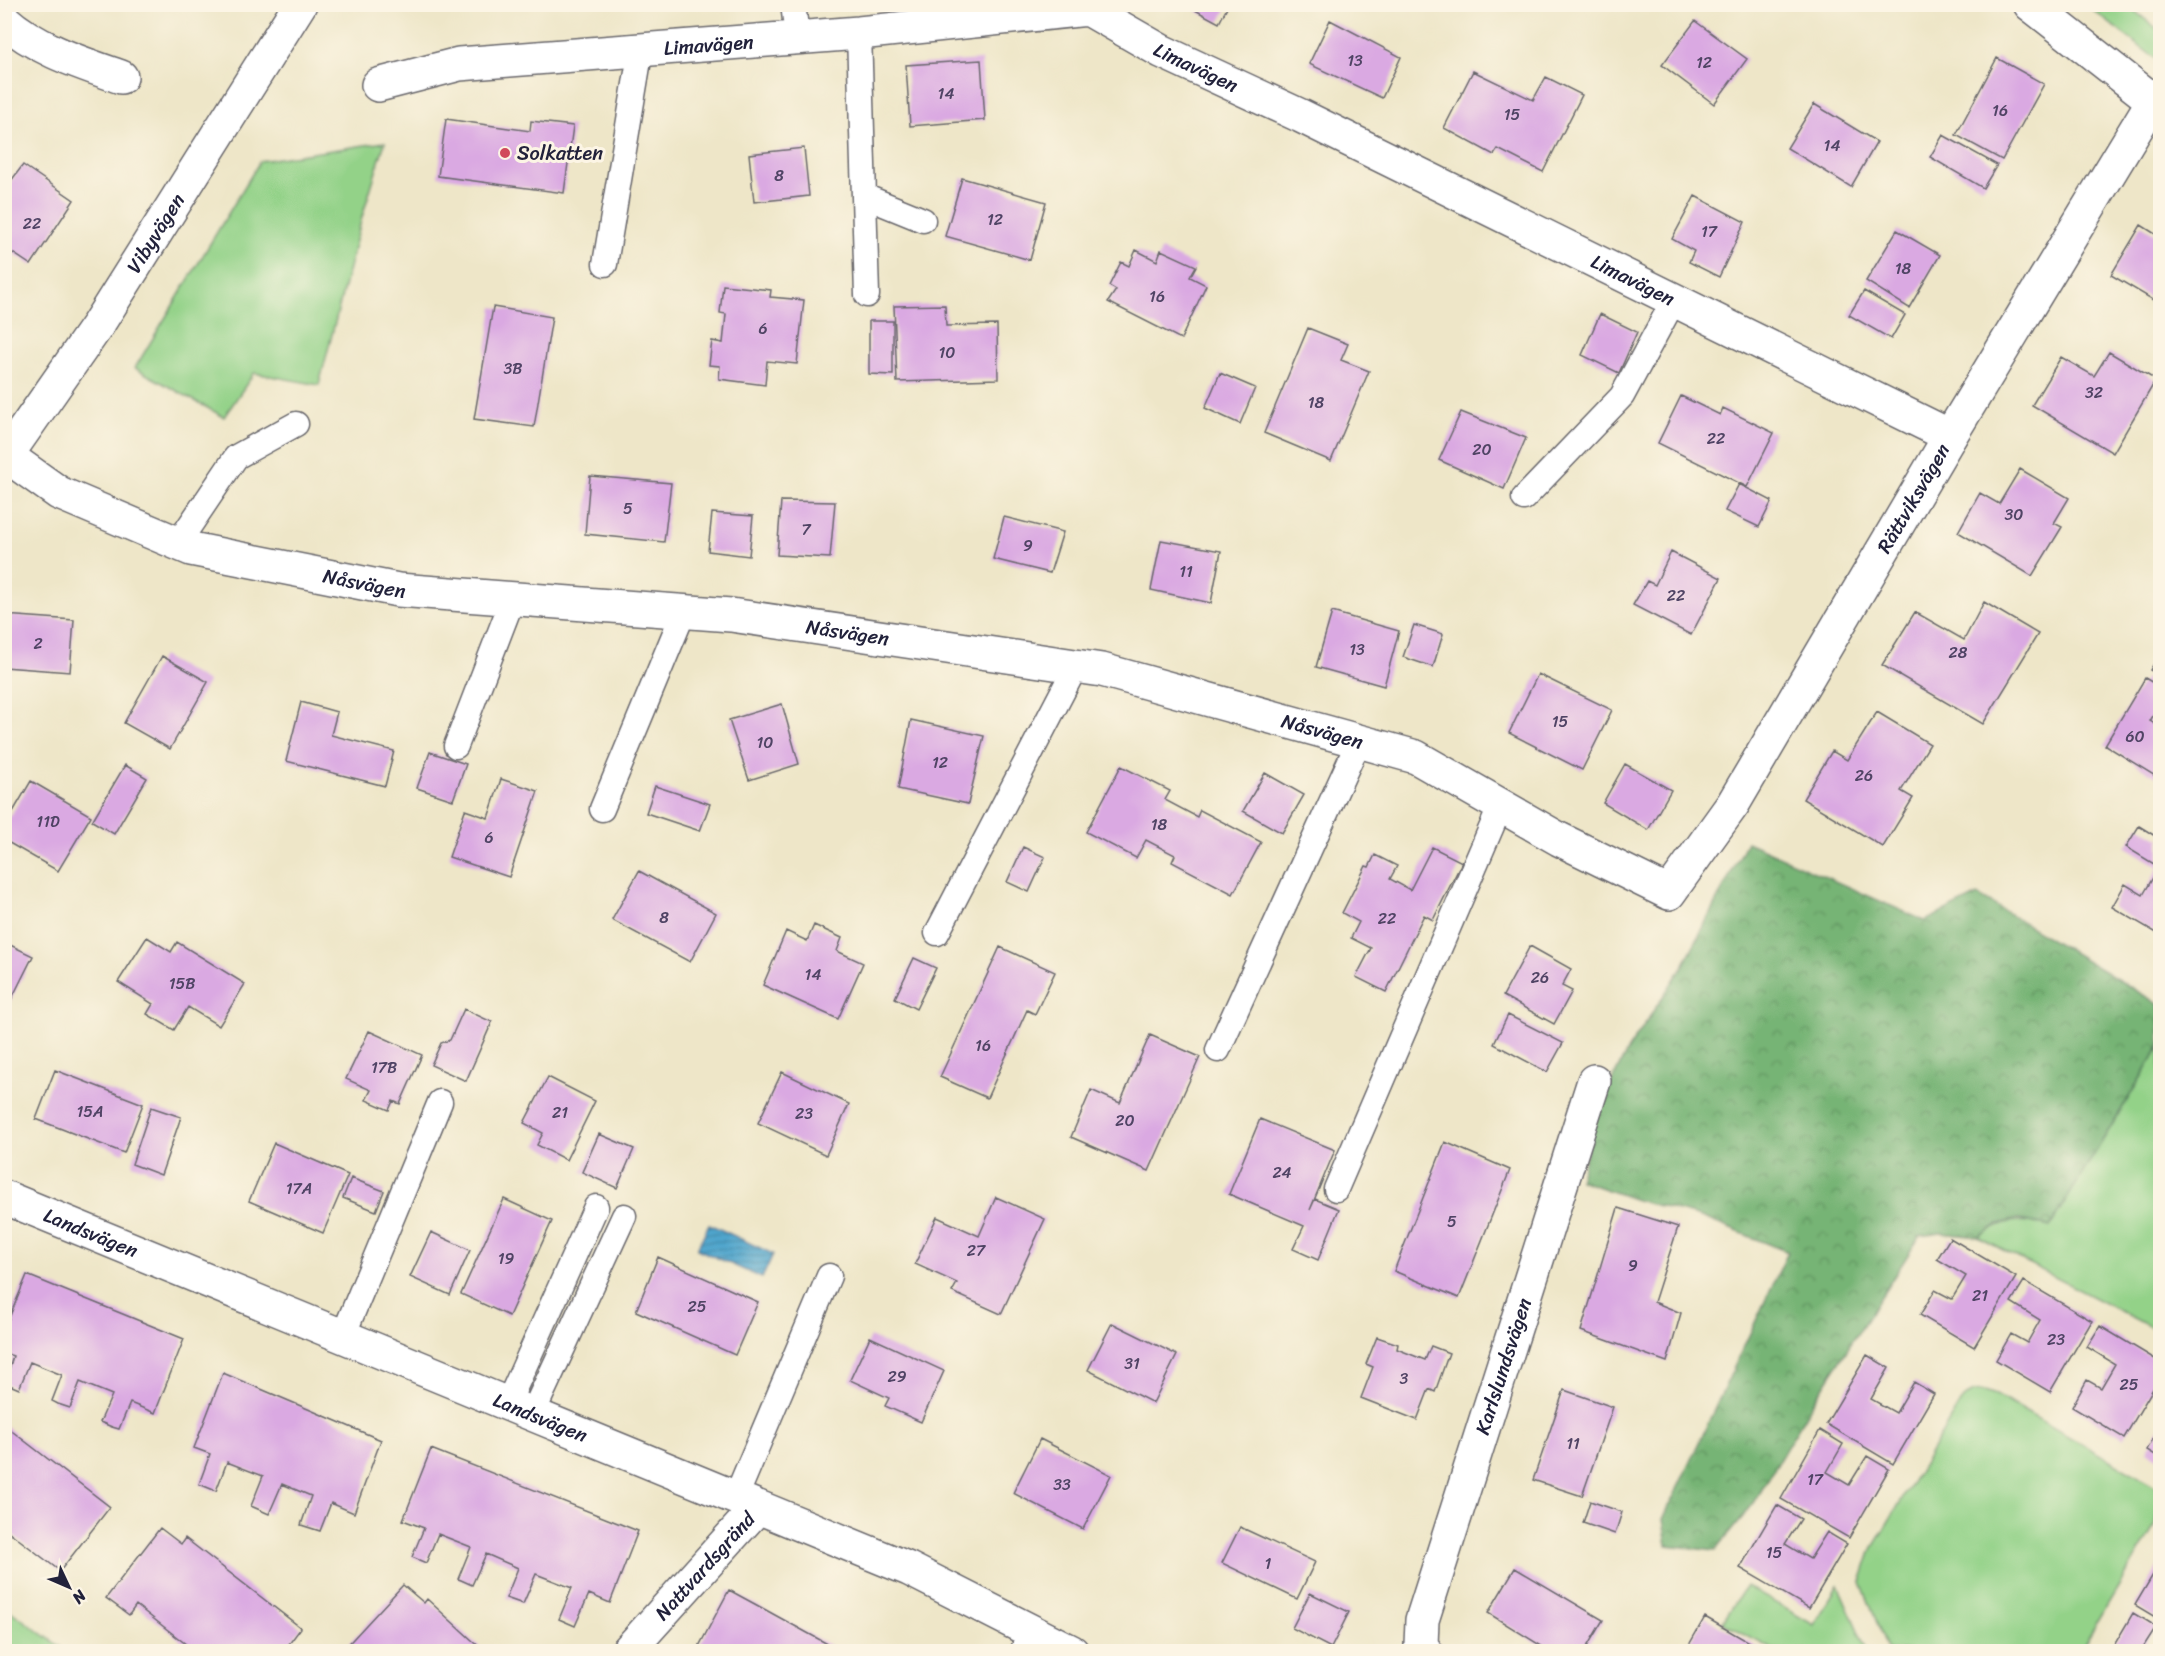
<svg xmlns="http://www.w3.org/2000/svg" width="2165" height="1656" font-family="Sriracha,sans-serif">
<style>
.green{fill:#93d288;stroke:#5a7a62;stroke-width:1.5}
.forest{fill:url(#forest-crowns);stroke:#4c6b58;stroke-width:1.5}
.water{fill:url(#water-rules);stroke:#396484;stroke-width:1.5}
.building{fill:#daa9e2}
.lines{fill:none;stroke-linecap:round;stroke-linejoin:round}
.service-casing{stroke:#69676c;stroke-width:27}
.minor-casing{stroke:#69676c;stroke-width:36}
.tertiary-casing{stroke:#69676c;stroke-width:36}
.service{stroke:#fff;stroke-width:24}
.minor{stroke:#fff;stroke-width:33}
.tertiary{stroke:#fff;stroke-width:33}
.poi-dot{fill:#d1495b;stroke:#fcf5e5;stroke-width:2}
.labels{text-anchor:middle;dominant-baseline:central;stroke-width:6;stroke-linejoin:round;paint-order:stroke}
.number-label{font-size:16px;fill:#504465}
.street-label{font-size:20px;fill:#22223b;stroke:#fcf5e5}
.poi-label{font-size:20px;fill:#22223b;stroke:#fcf5e5;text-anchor:start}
</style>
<defs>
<pattern id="forest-crowns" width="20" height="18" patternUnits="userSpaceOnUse" patternTransform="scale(1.5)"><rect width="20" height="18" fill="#76b474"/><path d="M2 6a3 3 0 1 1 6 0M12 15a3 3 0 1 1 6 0" fill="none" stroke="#609260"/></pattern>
<pattern id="water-rules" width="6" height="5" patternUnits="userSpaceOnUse" patternTransform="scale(1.5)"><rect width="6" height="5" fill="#50a6cd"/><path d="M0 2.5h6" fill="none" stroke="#4287a8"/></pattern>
</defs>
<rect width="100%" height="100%" fill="#fcf5e5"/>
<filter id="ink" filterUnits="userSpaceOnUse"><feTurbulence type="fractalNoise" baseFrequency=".0167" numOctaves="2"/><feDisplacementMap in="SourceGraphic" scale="12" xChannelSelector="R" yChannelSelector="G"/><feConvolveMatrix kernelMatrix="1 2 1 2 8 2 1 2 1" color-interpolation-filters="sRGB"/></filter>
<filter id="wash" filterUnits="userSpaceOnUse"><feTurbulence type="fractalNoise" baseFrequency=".008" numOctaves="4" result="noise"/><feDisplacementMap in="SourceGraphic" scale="24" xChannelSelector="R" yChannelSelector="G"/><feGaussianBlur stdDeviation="1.35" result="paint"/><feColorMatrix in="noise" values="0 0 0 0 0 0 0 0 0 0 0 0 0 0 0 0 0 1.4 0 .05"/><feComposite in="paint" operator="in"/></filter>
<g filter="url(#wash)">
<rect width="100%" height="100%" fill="#eee6c8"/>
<path class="green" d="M2086,5h41l33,26v31z
M385,142l-23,75 -43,168 -65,-12 -30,44 -89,-49 125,-207z
M2160,1046v286l-182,-95c32,-19 36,-19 72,-10z
M1985,1391l11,4 156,89 8,9 -5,32 -75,126h-192l-27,-69 11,-33 91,-151 11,-6z
M1838,1585l29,66h-91l-54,-28 24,-37 68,39z
M5,1607l61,44h-61z"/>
<path class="forest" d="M1747,842l178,79 53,-26 182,110v41l-110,181 -32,-8 -19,5 -21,13 -37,-4 -21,3 -109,170 -57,97 -39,48 -48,-6 -4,-26 125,-267 -87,-35 -65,-17 -57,-20 22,-78 26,-51 56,-85z"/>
<path class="water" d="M709,1224l64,30 -11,24 -65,-29z"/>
<g id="blocks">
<path class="building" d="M1184,4h45l-10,19z
M1330,20l71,37 -19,41 -73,-34z
M1695,21l52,38 -33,45 -52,-39z
M1997,58l47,26 -42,76 -46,-25z
M981,60l4,60 -75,6 -4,-61z
M1473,71l60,29 13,-23 36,18 -39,77 -45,-23 -4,6 -50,-27z
M1814,104l63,38 -26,45 -64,-39z
M446,119l84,12 1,-10 42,5 -9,67 -126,-17z
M1943,135l54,30 -14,23 -53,-31z
M804,148l5,48 -55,6 -5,-48z
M23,165l51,35 -43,65 -27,-18v-57z
M962,178l84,24 -16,58 -85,-24z
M1695,196l50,26 -26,55 -30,-15 5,-11 -22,-12z
M2141,225l19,12v67l-49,-29z
M1897,230l43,25 -31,53 -43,-27z
M1136,250l21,11 4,-11 35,16 -6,11 16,8 -25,54 -73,-37 8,-12 -7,-4 12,-24 8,4z
M723,285l48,5 -1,7 34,3 -7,64 -30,-3 -2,24 -46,-6 1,-13 -11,-1 3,-24 11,2 3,-29 -6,-1z
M1864,291l41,24 -14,24 -42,-24z
M945,305l1,21 51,-1 1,54 -101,3 -3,-76z
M493,307l59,10 -18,110 -60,-8z
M1600,314l37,18 -18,41 -37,-18z
M869,321h24v54l-24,-1z
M1308,328l40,16 -7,16 28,11 -38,90 -67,-28z
M2109,352l47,28 -43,73 -81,-48 29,-48 33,19z
M1220,373l35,15 -15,36 -35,-16z
M1681,396l39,19 3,-7 51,25 -27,54 -89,-44z
M1461,412l65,26 -22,51 -65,-29z
M2020,469l49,29 -15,25 8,4 -30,49 -74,-44 22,-39 19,11z
M590,476l81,7 -7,59 -79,-8z
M1739,484l33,17 -13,26 -34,-16z
M781,501l54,1 -5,56 -53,-3z
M712,513l41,3 -4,40 -41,-5z
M1004,517l59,15 -13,41 -57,-14z
M1161,540l60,11 -10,52 -60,-13z
M1671,552l50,26 -30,57 -58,-30 14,-24 8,4z
M1984,602l54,32 -55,90 -101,-59 33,-53 49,28z
M1332,612l67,19 -15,55 -68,-19z
M4,615l70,5 -4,52 -66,-5z
M1414,625l29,9 -10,33 -30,-10z
M2160,654v22l-10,-6z
M162,656l46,26 -38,67 -46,-26z
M1538,674l74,36 -30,60 -73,-37z
M2145,678l15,9v17l-10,17 10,6v52l-55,-34z
M301,702l36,10 -6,23 63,16 -9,35 -99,-25z
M782,704l17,60 -50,16 -20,-60z
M1877,712l53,32 -29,47 12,7 -30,49 -80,-48 29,-48 15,9z
M911,720l73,16 -16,68 -70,-15z
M430,752l36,12 -13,36 -36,-12z
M1625,764l46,26 -23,40 -45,-27z
M125,765l22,13 -33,56 -22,-13z
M1121,766l49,25 -5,9 32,17 3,-7 61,32 -28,52 -61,-32 3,-7 -29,-15 -10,18 -50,-26z
M1265,773l39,22 -22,38 -39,-22z
M501,779l37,12 -29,86 -60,-20 16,-47 23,8z
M31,781l60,35 -33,55 -54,-31v-13z
M655,786l55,18 -10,27 -54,-18z
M2139,826l21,13v96l-48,-28 13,-23 18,11 16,-28 -33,-20z
M1023,847l22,10 -16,35 -22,-10z
M1432,847l30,15 -29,58 -9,-5 -38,77 -30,-15 15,-29 -20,-10 8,-16 -17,-9 24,-47 3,1 6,-12 22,11 -7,13 20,11z
M639,871l77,42 -26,49 -78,-42z
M814,925l28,13 -5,13 26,12 -25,56 -75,-34 23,-54 21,10z
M147,937l24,15 6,-10 68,42 -26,42 -31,-19 -14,23 -27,-16 6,-10 -35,-22z
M4,942l29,14 -24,48 -5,-3z
M1530,946l41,23 -9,17 10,5 -18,33 -51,-28z
M1000,947l55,25 -20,42 -8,-4 -40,88 -47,-21z
M914,958l22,10 -20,41 -21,-11z
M464,1009l28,13 -26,59 -35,-16 10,-22 9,-3z
M1508,1015l55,28 -16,29 -53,-28z
M369,1031l53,24 -22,49 -7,-3 -4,9 -23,-10 5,-10 -25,-11z
M1150,1035l50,22 -51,114 -78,-34 20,-47 29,13z
M55,1070l88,34 -19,49 -88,-34z
M782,1072l67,32 -23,51 -68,-32z
M548,1077l47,24 -29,59 -29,-15 6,-12 -19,-10z
M151,1107l30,10 -20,58 -29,-11z
M1260,1119l75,31 -25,60 5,-11 24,10 -21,51 -25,-11 11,-23 -75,-32z
M599,1134l35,15 -17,39 -35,-16z
M1445,1142l65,28 -51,128 -65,-27z
M274,1143l74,32 -25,58 -74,-32z
M351,1178l33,13 -8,20 -33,-13z
M996,1197l49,22 -44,95 -49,-22 5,-9 -42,-19 22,-47 42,19z
M504,1199l48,22 -43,95 -48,-22z
M1618,1208l60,19 -24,75 27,11 -14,49 -86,-31z
M431,1232l39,18 -20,45 -40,-18z
M1950,1238l66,39 -42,70 -54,-32 15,-25 17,9 14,-23 -29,-17z
M658,1257l100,45 -23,53 -99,-44z
M27,1275l157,64 -29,74 -25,-10 -11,26 -7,-2 -12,-5 12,-27 -32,-13 -10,26 -12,-4 -6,-3 10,-26 -32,-13 -11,27 -14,-6 8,-27 -9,-3v-23z
M2024,1281l68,40 -42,71 -54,-32 15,-26 16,9 13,-23 -29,-18z
M1112,1323l65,32 -24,48 -65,-33z
M2100,1326l60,36v15l-36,61 -52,-31 15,-27 14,8 14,-24 -28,-17z
M870,1337l74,34 -23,51 -36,-16 4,-8 -39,-18z
M1377,1337l21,7 -1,5 28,11 6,-14 18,7 -14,39 -6,-3 -12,31 -56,-22 12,-31 -7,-3z
M1867,1355l22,13 -18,31 25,14 18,-31 20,12 -41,70 -67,-40z
M223,1373l158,67 -27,73 -23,-10 -11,28 -19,-6 10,-29 -29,-12 -13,30 -18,-8 12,-30 -36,-14 -11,29 -17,-7 11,-30 -16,-6z
M1564,1390l49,17 -31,89 -49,-16z
M4,1425l106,82 -50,64 -56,-43z
M2160,1427v31l-13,-8z
M1820,1430l23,14 -16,28 22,13 18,-29 22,13 -40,69 -68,-39z
M1040,1439l71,36 -28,54 -70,-36z
M431,1449l207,82 -28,72 -21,-9 -14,32 -16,-7 13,-31 -36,-14 -13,30 -17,-6 12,-30 -32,-14 -14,31 -11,-5 -3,-1 13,-32 -33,-13 -12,29 -14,-6 12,-29 -21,-8z
M1590,1501l32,11 -7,22 -32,-11z
M1777,1505l24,14 -16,25 25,15 17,-27 20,12 -38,64 -69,-40z
M1240,1527l75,35 -18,37 -75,-36z
M160,1528l21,16 4,-6 116,90 -18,24h-87l-60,-47 -7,10 -23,-17z
M2160,1563v57l-25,-15z
M1515,1568l88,52 -19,32h-33l-63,-39z
M403,1585l21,18 3,-4 58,53h-144z
M729,1590l35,19 78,43h-146z
M1310,1593l39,19 -18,36 -39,-20z
M2133,1613l23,14 -16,25h-30z
M1705,1617l61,35h-65l-12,-7z"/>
</g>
</g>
<g filter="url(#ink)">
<use href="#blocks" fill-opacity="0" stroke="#69676c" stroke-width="1.5"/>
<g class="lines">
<g class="service-casing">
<path id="service" d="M793,4l4,32
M859,33l8,262
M864,196l59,24
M605,264l36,-216
M1524,498l98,-102 52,-96
M178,543l58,-86 60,-33
M456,746l57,-148
M602,809l82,-198
M937,933l139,-267
M1218,1050l141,-309
M1336,1189l165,-384
M343,1336l97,-234
M507,1405l89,-198
M532,1415l92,-199
M735,1499l94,-223
M1022,1652l11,-23"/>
</g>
<g class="minor-casing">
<g id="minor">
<path d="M2030,4l130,102"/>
<path d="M4,20c32,29 77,43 117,57"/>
<path id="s1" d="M378,85l81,-21 400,-31 229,-24 73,42 140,65 649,320"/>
<path id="s2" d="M7,456l52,37 132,56 207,41 333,25 371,55 314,87 143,82 110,54 64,-89 217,-368 203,-335"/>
<path id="s3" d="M4,1197l905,372 163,83"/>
<path id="s4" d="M627,1652l130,-144"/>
<path id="s5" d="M1426,1652l-5,-7 1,-25 172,-539"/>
</g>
</g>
<g class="tertiary-casing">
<g id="tertiary">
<path id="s6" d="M4,459l93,-133 203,-322"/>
</g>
</g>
<use href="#service" class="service"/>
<use href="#minor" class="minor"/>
<use href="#tertiary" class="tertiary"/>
</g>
</g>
<circle class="poi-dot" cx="505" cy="153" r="6"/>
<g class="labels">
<g class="number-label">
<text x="1355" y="60">13</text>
<text x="1704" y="62">12</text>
<text x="946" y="93">14</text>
<text x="2000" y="110">16</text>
<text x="1512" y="114">15</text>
<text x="1832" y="145">14</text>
<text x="779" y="175">8</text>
<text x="995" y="219">12</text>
<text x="32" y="223">22</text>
<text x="1709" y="231">17</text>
<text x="1903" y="268">18</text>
<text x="1157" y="296">16</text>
<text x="763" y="328">6</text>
<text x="947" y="352">10</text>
<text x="513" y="368">3B</text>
<text x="2094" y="392">32</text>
<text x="1316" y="402">18</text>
<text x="1716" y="438">22</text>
<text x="1482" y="449">20</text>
<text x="628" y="508">5</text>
<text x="2014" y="514">30</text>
<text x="806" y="529">7</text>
<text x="1028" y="545">9</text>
<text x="1186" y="571">11</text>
<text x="1676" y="595">22</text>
<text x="38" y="643">2</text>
<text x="1357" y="649">13</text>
<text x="1958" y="652">28</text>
<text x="1560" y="721">15</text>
<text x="2135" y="736">60</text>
<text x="765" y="742">10</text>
<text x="940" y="762">12</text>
<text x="1864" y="775">26</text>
<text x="48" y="821">11D</text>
<text x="1159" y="824">18</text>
<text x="489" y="837">6</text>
<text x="664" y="917">8</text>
<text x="1387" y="918">22</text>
<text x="813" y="974">14</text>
<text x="1540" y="977">26</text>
<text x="182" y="983">15B</text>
<text x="983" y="1045">16</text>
<text x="384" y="1067">17B</text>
<text x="90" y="1111">15A</text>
<text x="560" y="1112">21</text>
<text x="804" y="1113">23</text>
<text x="1125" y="1120">20</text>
<text x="1282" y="1172">24</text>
<text x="299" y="1188">17A</text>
<text x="1452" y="1221">5</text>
<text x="976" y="1250">27</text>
<text x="506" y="1258">19</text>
<text x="1633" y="1265">9</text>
<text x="1980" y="1295">21</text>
<text x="697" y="1306">25</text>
<text x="2056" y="1339">23</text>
<text x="1132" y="1363">31</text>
<text x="897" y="1376">29</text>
<text x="1404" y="1378">3</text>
<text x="2129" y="1384">25</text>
<text x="1573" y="1443">11</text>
<text x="1815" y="1479">17</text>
<text x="1062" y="1484">33</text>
<text x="1774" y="1552">15</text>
<text x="1268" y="1563">1</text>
</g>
<g class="street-label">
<text stroke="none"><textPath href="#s1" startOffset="334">Limavägen</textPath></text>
<text stroke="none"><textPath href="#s1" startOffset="838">Limavägen</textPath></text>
<text stroke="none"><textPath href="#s6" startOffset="272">Vibyvägen</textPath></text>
<text stroke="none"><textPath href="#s1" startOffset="1324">Limavägen</textPath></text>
<text stroke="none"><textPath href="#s2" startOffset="2205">Rättviksvägen</textPath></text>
<text stroke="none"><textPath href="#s2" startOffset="384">Nåsvägen</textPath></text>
<text stroke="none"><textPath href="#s2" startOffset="870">Nåsvägen</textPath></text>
<text stroke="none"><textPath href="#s2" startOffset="1356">Nåsvägen</textPath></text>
<text stroke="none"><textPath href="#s3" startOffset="94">Landsvägen</textPath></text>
<text stroke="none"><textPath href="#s5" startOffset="300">Karlslundsvägen</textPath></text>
<text stroke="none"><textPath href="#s3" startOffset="580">Landsvägen</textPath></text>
<text stroke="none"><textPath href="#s4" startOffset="116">Nattvardsgränd</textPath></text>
</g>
<g class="poi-label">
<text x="517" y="153">Solkatten</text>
</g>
</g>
<rect width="2165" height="1656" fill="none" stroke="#fcf5e5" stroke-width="24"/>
<g transform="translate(69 1587) rotate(134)" stroke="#fcf5e5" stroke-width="4.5" paint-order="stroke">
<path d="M0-4.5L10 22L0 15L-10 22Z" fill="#22223b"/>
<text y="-9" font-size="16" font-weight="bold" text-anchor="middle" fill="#22223b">N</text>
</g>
</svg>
